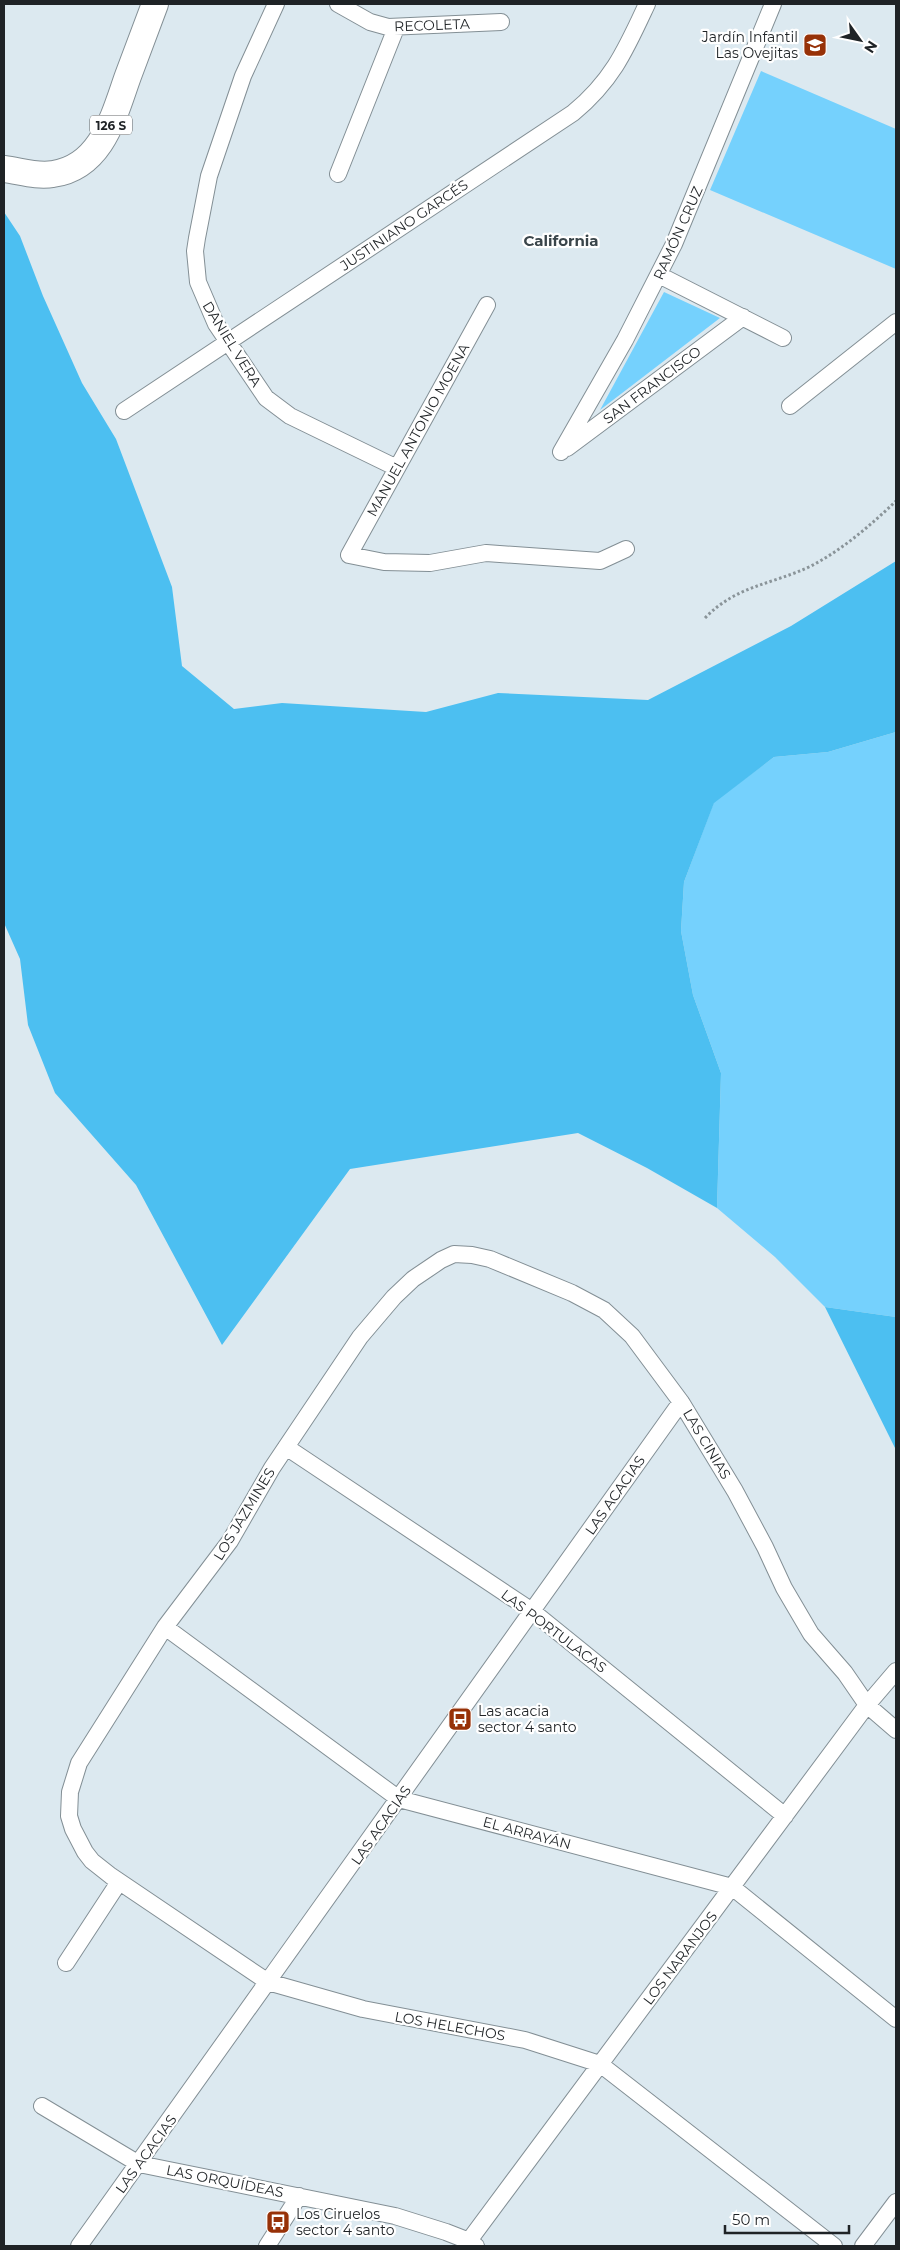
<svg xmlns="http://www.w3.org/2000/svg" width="900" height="2250" font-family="Montserrat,sans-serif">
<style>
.green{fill:#75d1fd}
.forest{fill:#4cbff1}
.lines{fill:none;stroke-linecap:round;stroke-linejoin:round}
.street-casing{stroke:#838f95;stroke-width:18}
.primary-casing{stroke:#838f95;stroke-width:28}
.path{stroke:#8a9499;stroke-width:3;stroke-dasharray:2.5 2.5;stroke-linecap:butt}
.street{stroke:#fff;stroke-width:16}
.primary{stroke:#fff;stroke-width:26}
.labels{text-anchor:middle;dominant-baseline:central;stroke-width:4.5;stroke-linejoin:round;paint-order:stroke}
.shield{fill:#fff;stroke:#626567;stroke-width:1}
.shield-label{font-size:12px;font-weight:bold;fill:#1f2326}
.street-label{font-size:14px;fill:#1f2326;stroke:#fff}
.poi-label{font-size:14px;fill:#1f2326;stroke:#fff;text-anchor:start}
.neighbourhood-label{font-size:15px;font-weight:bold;fill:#3a454a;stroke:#fff}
</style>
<rect width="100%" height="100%" fill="#dce9f0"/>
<path class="green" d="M761,71l135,58v140l-186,-79z
M664,292l56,26 -120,92z
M896,732v585l-71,-10 -50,-50 -58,-49 4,-135 -28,-78 -12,-64 3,-49 30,-80 60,-45 54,-5z"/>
<path class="forest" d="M4,212l16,24 23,60 39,87 34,56 56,148 10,79 52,43 48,-6 144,9 72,-19 150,7 143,-74 105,-65v171l-68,20 -54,5 -60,46 -30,79 -3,49 12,64 28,78 -4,135 -70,-40 -69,-35 -228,36 -128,176 -86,-160 -81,-92 -27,-68 -8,-66 -16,-36z
M825,1307l71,10v133z"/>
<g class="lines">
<g class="street-casing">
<path id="street" d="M276,4l-33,72 -34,100 -12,62 -2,13 3,31 18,42 50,74 24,18 107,52
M338,4l32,18 18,5 113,-5
M338,174l58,-146
M659,275l124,63
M487,305l-138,250 35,7 46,1 56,-10 114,8 26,-12
M790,406l106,-84
M124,411l449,-298c40,-33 53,-64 74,-109
M567,448l176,-131
M561,452l64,-112 49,-96 99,-240
M286,1447l246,164 253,205
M165,1627l234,172 333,88 164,132
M66,1963l53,-81
M42,2106l97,58 256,52 51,16 23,9 7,5
M79,2246l602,-844
M267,2246l32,-50
M465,2246l402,-541 29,-34
M834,2246l-234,-182 -75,-24 -162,-31 -95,-27 -157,-106 -19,-15 -7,-9 -12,-23 -4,-13 1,-24 9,-29 86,-136 65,-86 42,-73 88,-131 34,-40 19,-18 28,-19 13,-6 18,1 18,4 82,34 32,17 28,26 49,66 54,89 30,56 19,41 27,46 34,39 22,32 29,25
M863,2246l33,-44"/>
</g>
<g class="primary-casing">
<path id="primary" d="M4,169c16,2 33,8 49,5 49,-7 61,-59 75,-98 9,-24 18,-48 27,-72"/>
</g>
<path class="path" d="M705,618c32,-33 66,-33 106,-52 31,-16 60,-41 85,-65"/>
<use href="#street" class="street"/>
<use href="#primary" class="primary"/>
</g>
<defs>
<g id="school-square" transform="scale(1.25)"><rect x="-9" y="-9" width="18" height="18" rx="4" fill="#973107" stroke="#fff"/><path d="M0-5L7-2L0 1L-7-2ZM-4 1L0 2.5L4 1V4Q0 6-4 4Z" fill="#fff"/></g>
<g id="bus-square" transform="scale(1.25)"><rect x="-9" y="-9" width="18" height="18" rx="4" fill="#973107" stroke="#fff"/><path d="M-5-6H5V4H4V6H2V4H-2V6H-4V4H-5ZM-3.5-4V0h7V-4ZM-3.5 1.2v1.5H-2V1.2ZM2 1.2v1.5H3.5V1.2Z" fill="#fff"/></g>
</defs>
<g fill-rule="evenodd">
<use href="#school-square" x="815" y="45"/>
<use href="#bus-square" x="460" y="1719"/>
<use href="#bus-square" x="278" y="2222"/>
</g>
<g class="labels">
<rect class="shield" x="90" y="115.5" width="42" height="19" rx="4"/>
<g class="shield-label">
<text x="111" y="125">126 S</text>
</g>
<g class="street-label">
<text transform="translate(432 25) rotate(-2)">RECOLETA</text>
<text transform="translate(404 225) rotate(-34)">JUSTINIANO GARCÉS</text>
<text transform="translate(678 233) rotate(-66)">RAMÓN CRUZ</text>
<text transform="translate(232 344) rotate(58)">DANIEL VERA</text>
<text transform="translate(652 385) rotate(-37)">SAN FRANCISCO</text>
<text transform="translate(418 430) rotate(-61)">MANUEL ANTONIO MOENA</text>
<text transform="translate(707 1444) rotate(59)">LAS CINIAS</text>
<text transform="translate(615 1495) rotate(-55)">LAS ACACIAS</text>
<text transform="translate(244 1514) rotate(-59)">LOS JAZMINES</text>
<text transform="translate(554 1631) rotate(37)">LAS PORTULACAS</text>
<text transform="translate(381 1825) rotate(-55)">LAS ACACIAS</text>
<text transform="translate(527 1833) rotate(15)">EL ARRAYÁN</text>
<text transform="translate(680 1958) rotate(-53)">LOS NARANJOS</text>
<text transform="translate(450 2026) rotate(10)">LOS HELECHOS</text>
<text transform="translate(146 2154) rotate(-54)">LAS ACACIAS</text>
<text transform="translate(225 2181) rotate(11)">LAS ORQUÍDEAS</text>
</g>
<g class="poi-label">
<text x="798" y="37" text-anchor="end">Jardín Infantil<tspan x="798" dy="16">Las Ovejitas</tspan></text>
<text x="478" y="1711">Las acacia<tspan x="478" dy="16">sector 4 santo</tspan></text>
<text x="296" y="2214">Los Ciruelos<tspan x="296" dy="16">sector 4 santo</tspan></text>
</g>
<g class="neighbourhood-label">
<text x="561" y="240">California</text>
</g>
</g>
<rect width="900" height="2250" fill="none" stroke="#1f2326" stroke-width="10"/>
<g transform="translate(860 40) rotate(123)" stroke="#ffffff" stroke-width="4" paint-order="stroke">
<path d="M0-4L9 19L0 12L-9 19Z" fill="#1f2326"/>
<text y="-8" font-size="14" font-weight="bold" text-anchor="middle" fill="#1f2326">N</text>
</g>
<path d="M725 2225v8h124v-8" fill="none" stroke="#1f2326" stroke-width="2.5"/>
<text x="732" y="2225" font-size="15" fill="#1f2326" stroke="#ffffff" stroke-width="4" paint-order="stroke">50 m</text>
</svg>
